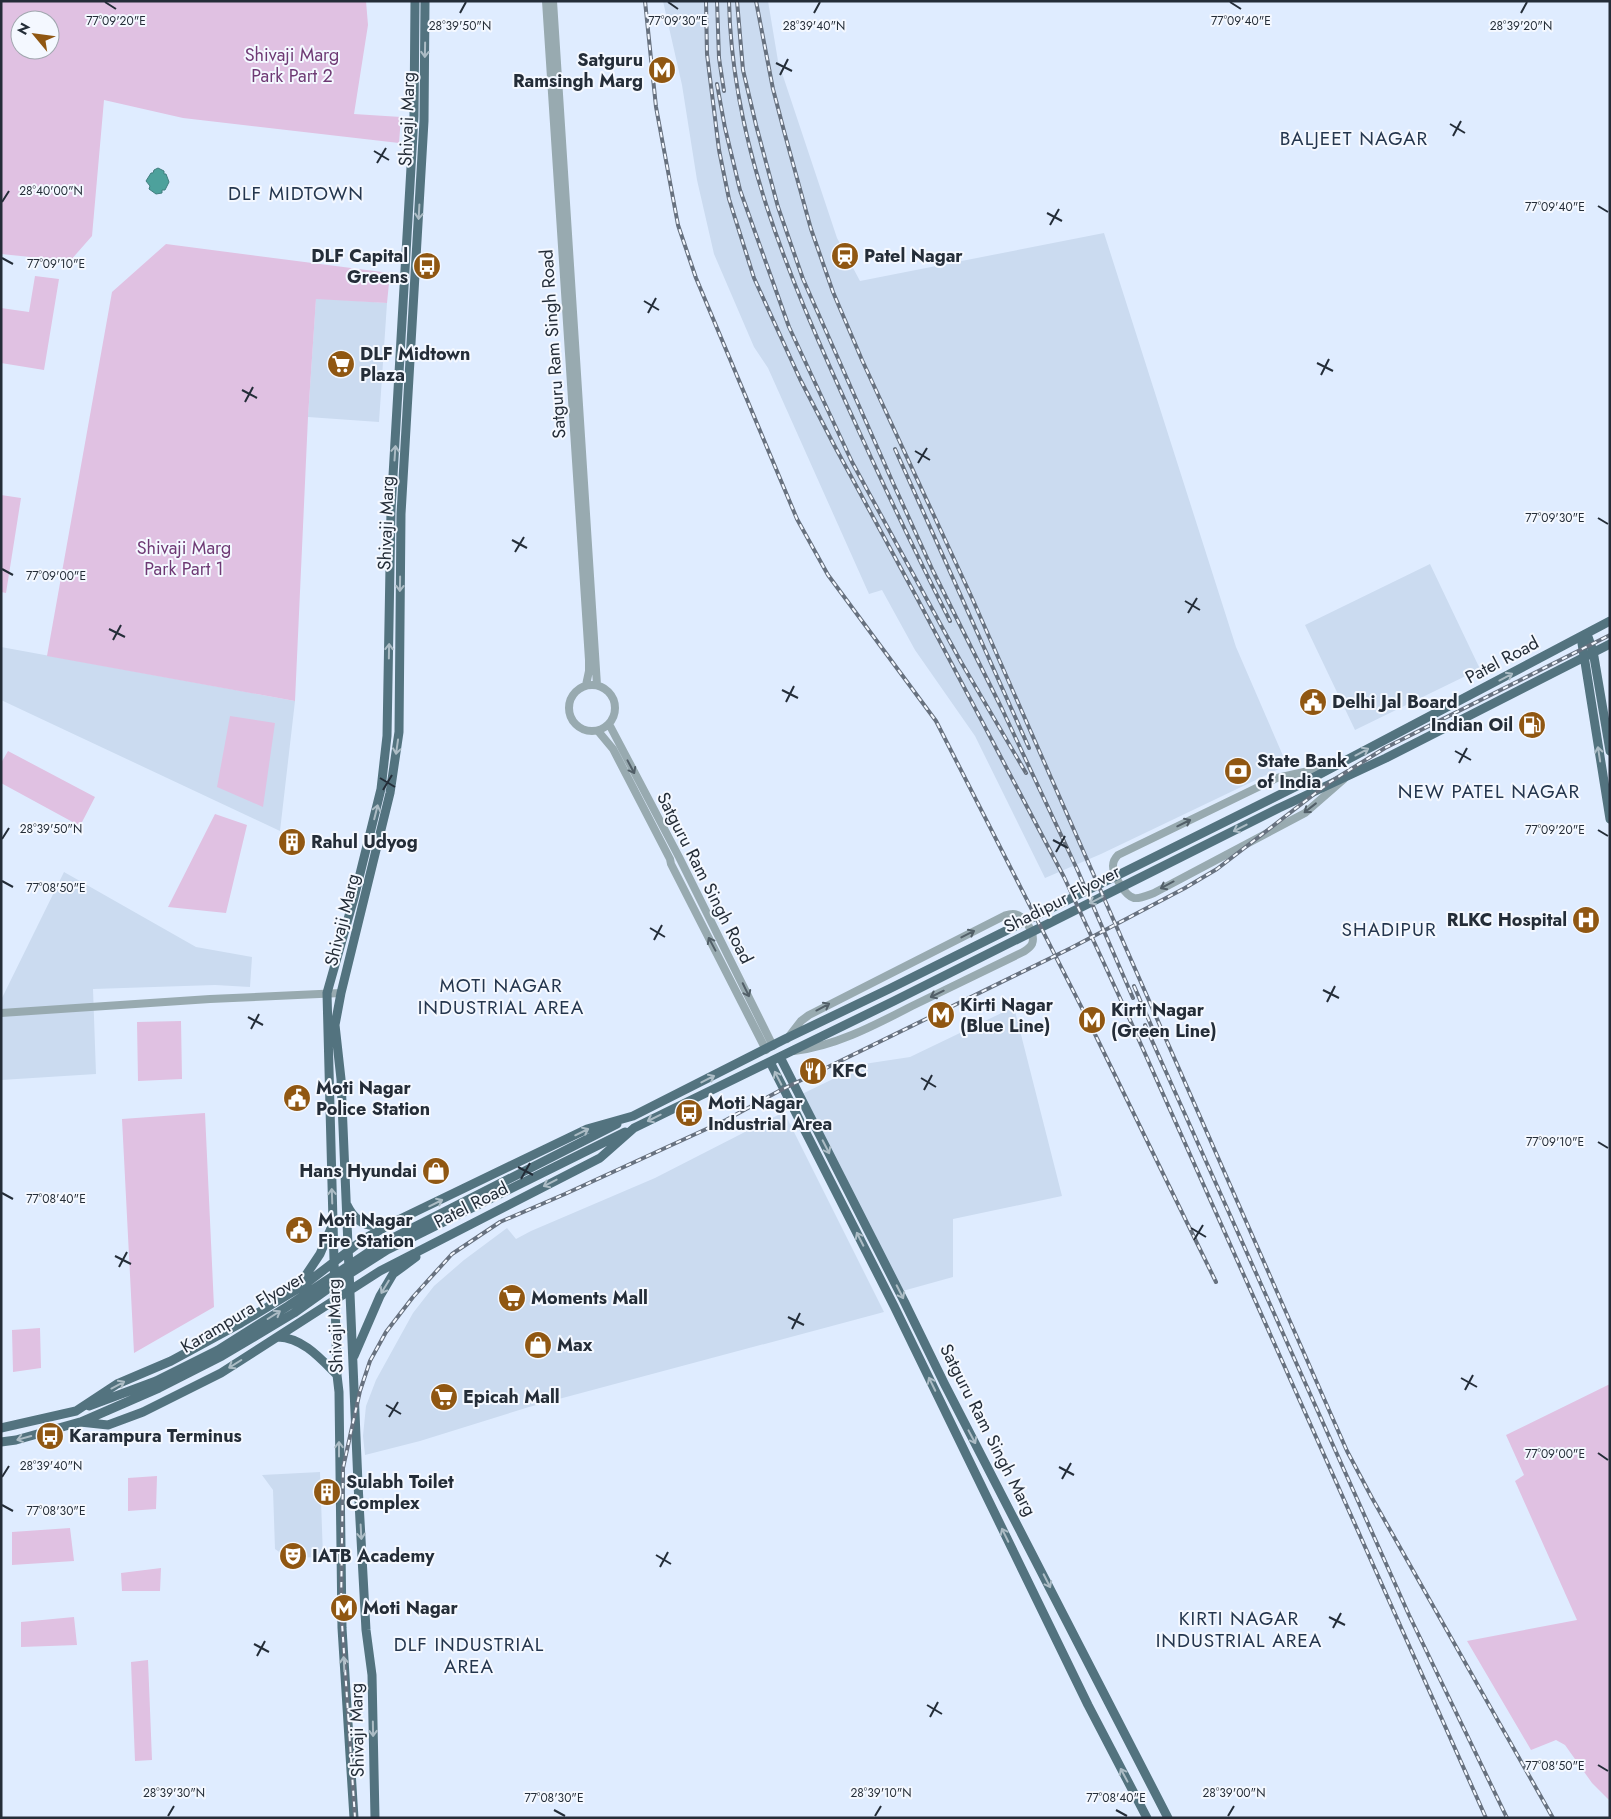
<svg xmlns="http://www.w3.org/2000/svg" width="1611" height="1819" font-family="Jost,sans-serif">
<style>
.built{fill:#cbdbf0}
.green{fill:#e0c1e2;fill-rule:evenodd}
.water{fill:#4da19c;stroke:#417e7e}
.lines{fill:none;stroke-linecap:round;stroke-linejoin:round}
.minor{stroke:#98aab0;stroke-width:8}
.major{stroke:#53737f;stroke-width:9}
.rail-casing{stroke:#67717f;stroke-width:4}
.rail{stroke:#f4f8ff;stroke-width:2;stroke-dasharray:5.5;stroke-linecap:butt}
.oneway{stroke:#acbcc5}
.oneway2{stroke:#525f68}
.ticks{fill:none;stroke:#242d38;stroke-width:2}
.labels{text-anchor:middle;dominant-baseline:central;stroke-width:4;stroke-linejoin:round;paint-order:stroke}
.park-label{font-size:18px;fill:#6e3974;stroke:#f4f8ff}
.poi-label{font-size:18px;font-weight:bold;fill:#242d38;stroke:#f4f8ff;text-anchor:start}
.street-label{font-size:18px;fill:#242d38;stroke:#f4f8ff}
.neighbourhood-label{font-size:19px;letter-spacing:1px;fill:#24364e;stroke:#f4f8ff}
.ticks-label{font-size:12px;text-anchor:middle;fill:#242d38;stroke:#f4f8ff;stroke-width:4;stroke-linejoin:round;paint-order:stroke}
</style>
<rect width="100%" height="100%" fill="#dfecff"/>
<path class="built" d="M663,1h105l10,60 59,177 23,43 244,-48 132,414 51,118 -186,89 -56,24 -70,-142 -60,-86 -33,-60 -13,4 -101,-226 -14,-21 -40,-93 -17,-74 -15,-95z
M316,298l71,5 -8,119 -71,-5z
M1430,564l50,105 -125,61 -50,-105z
M1,647l294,54 -15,130 -279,-131z
M64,872l132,75 56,10 -2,30 -35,-2 -122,4 3,85 -95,6v-80z
M1014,1007l48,189 -109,23v58l-54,15 -97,-198 62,-30 46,-7z
M784,1112l100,200 -355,95 -109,34 -55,14 -2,-19 3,-30 10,-26 37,-67 21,-27 30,-26 43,-32 9,11 15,-8 124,-53z
M320,1472l3,85 -35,1 -13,-9 -2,-59 -11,-15z"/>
<path class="green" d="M1,1h365l2,24 -14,89 47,3 -2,26 -216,-25 -79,-18 -12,136 -22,25 -69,-7zM20,20h30v30h-30z
M166,244l224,29 -3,30 -71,-4 -8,118 -13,284 -248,-45 65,-364z
M35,276l24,3 -15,91 -43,-7v-55l28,4z
M1,495l20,3 -15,95 -5,-1z
M230,716l45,7 -12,84 -46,-20z
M8,751l87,46 -15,29 -79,-43v-20z
M215,814l32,11 -21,88 -58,-6z
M181,1021l1,58 -44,2 -1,-59z
M205,1113l9,194 -80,46 -12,-234z
M40,1328l1,40 -28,4 -1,-42z
M1610,1384v417l-18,-18 -27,-38 -9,-5 -25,10 -64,-109 110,-21 -62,-139 9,-6 -18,-40z
M157,1476l-1,33 -28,2v-33z
M70,1528l4,33 -62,4v-33z
M161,1568l-1,23h-38l-1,-18z
M74,1617l3,28 -56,2v-25z
M148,1660l4,100 -17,1 -4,-99z"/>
<path class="water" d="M158,168l6,3v3h2l3,8 -4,8h-3v3l-6,1 -7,-5 1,-3 -4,-5 5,-8h2l1,-3z"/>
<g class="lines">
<path class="minor" d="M546,1l43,659v11l-3,14
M553,1l44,684
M569 708a23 23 0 1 1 46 0a23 23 0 1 1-46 0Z
M609,724l70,133 94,189
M598,731l15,18 57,110 1,5 95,186
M1331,766l-54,12 -159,77c-3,3 -5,6 -5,11 0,9 12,30 21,32 7,1 14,-3 20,-5l151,-80 39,-34
M1,1013l209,-14 131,-6
M787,1039l14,-18 8,-6 195,-99c3,-1 5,-2 8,-2 12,-1 24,20 20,30 -2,4 -6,6 -9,8 -37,18 -74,36 -111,54 -37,19 -76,40 -118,45"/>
<path class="major" d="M1587,634l6,17 17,100
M1581,637l29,182
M780,1057l125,246 39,80 224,435
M770,1062l124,244 194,399 59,113
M347,1205c8,17 21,24 40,19
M300,1284l20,-30 12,-28
M278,1337c25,1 42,21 59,38
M354,1356l26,-60 13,-22 23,-17
M89,1406l67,-25 62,-31 70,-44 93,-62 236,-120
M81,1422l78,-34 63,-32 72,-43 49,-35 44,-28 238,-118
M1,1428l75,-17 41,-27 54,-23 70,-38 63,-38 60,-46 30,-17 193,-93 46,-13 152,-77 104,-50 414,-206 307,-162
M1,1442l15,-2 64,-18 28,3 35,-13 78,-39 159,-102 220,-113 34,-30 260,-127 385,-193 107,-50 224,-114
M354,1818l-12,-190 -3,-236 -2,-17 -10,-382 27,-95 27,-109 6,-53 4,-226 23,-394 1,-115
M375,1818l-3,-143 -6,-45 -8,-146 -17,-405 -6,-54 6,-32 49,-200 9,-61 2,-218 23,-393 1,-120"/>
<g class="rail-casing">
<path id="rail" d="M645,1l11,106 22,118 18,53 101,241 31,56 108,146 153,301 127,260
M706,1l1,53 12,96 10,49 25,79 46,101 34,66 83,153 147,279 62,134 360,807
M717,1l2,57 5,33
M729,1c3,143 60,276 118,404 33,73 67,145 103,216
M737,1l6,69 13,55 22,82 25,72 90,204 40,88 69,138 75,160 56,129
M756,1l17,88 11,42 27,98 22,63 29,68 110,238 375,853 25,47 181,320
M717,84l8,44 15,62 49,137 63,135 109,200 65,111
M895,449l134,299
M1134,986l20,46
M1145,1025l264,590 98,203
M355,1818l-14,-210 2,-140 17,-77 10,-30 16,-29 27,-35 39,-43 48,-32 65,-28 161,-74 53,-29 292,-143 114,-60 32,-19 113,-87 55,-34 225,-113"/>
</g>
<use href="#rail" class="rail"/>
</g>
<defs><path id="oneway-shaft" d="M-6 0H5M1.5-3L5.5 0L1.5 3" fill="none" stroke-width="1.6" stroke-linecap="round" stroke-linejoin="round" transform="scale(1.25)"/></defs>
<g class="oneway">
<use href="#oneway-shaft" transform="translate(425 50) rotate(91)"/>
<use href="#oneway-shaft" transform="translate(419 212) rotate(93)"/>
<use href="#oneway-shaft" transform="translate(395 453) rotate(-86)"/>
<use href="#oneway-shaft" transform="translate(400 584) rotate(91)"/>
<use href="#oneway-shaft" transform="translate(389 651) rotate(-89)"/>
<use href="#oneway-shaft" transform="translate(1506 677) rotate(-28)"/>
<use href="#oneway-shaft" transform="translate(397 747) rotate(98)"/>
<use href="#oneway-shaft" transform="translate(1362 752) rotate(-28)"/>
<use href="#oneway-shaft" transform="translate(1599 754) rotate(-99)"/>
<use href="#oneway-shaft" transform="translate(376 812) rotate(-76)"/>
<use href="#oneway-shaft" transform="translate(1240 828) rotate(153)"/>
<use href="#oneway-shaft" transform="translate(1096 900) rotate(153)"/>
<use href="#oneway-shaft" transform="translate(778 1078) rotate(-117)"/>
<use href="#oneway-shaft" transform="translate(708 1079) rotate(-27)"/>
<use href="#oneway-shaft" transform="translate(654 1118) rotate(154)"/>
<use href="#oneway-shaft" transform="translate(582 1132) rotate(-26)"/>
<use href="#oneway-shaft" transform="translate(826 1147) rotate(63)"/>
<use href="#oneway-shaft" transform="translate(550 1183) rotate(153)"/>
<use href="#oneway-shaft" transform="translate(332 1196) rotate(-92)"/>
<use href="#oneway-shaft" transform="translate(436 1203) rotate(-26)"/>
<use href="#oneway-shaft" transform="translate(860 1239) rotate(-117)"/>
<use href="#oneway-shaft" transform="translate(385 1287) rotate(121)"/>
<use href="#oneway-shaft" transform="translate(900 1292) rotate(63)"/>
<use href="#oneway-shaft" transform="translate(274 1315) rotate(-32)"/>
<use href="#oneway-shaft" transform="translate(235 1364) rotate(148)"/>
<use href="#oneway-shaft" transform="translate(932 1384) rotate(-116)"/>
<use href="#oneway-shaft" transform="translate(118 1385) rotate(-28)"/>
<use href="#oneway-shaft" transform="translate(972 1437) rotate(62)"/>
<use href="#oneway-shaft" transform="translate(24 1438) rotate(165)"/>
<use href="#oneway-shaft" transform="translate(339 1449) rotate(-90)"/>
<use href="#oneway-shaft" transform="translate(361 1532) rotate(87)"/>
<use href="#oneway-shaft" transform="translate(1005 1535) rotate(-116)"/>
<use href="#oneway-shaft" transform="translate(1047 1581) rotate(63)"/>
<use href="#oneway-shaft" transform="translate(344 1664) rotate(-93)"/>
<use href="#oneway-shaft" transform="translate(373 1729) rotate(89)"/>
<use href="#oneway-shaft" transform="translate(1124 1775) rotate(-118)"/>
</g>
<g class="oneway2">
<use href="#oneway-shaft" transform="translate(631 767) rotate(62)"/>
<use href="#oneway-shaft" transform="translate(1310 808) rotate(142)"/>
<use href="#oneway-shaft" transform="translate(1184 823) rotate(-26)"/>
<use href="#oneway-shaft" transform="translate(1167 885) rotate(152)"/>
<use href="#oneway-shaft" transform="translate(968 934) rotate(-27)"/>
<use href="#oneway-shaft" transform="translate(712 944) rotate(-118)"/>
<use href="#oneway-shaft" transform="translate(746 990) rotate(64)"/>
<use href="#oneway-shaft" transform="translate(937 994) rotate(154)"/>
<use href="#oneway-shaft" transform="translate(823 1007) rotate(-28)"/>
</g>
<path class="ticks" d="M105,2l11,7M668,2l10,7M1230,2l11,7M460,13l6,-11M814,13l6,-11M1521,13l6,-11M776,63l16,8M780,75l8,-16M1450,124l15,9M1453,136l8,-15M374,151l15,9M377,163l9,-15M2,202l7,-11M1598,206l10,6M1047,213l15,8M1050,225l9,-16M2,258l11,6M644,301l15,9M648,313l8,-15M1317,363l16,8M1321,375l8,-16M242,390l15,8M245,402l8,-15M915,451l15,9M918,463l9,-15M1598,518l10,6M512,540l15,8M515,552l9,-15M2,569l11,6M1185,601l15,9M1188,613l9,-15M109,629l16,8M113,640l8,-15M782,690l16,8M786,702l8,-16M1455,751l16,9M1459,763l8,-15M380,778l15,9M383,790l9,-15M1598,830l10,6M2,839l7,-11M1053,840l15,8M1056,852l9,-16M2,881l11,6M650,928l15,9M654,940l8,-15M1323,990l16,8M1327,1002l8,-16M248,1017l15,8M251,1029l8,-15M921,1078l15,9M924,1090l8,-15M1598,1142l10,6M518,1167l15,8M521,1179l9,-16M2,1193l11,6M1191,1228l15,9M1194,1240l9,-15M115,1256l16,8M119,1267l8,-15M788,1317l16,8M792,1329l8,-16M1461,1378l16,9M1465,1390l8,-15M386,1405l15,9M389,1417l9,-15M1598,1453l10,7M1059,1467l15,8M2,1477l7,-11M1062,1479l9,-16M2,1505l11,6M656,1555l15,9M660,1567l8,-15M1329,1617l16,8M1333,1628l8,-15M254,1644l15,8M257,1656l8,-15M927,1705l15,9M930,1717l8,-15M1598,1765l10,6M554,1810l11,6M1116,1810l11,6M168,1816l6,-10M875,1816l6,-10M1228,1816l6,-10"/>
<defs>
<g id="metro-disc" transform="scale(1.4375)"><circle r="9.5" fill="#905712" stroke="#f4f8ff"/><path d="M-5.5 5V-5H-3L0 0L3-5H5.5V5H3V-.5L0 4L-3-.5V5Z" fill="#fff"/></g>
<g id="station-disc" transform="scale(1.4375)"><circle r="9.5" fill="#905712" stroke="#f4f8ff"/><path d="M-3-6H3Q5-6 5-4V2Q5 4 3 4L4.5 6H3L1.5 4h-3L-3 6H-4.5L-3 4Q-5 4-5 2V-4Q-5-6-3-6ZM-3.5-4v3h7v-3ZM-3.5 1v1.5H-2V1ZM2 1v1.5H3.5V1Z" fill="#fff"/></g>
<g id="bus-disc" transform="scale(1.4375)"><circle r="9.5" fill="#905712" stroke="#f4f8ff"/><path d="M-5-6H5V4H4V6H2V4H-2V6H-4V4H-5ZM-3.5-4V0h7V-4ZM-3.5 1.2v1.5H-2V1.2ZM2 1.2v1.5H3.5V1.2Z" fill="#fff"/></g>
<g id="supermarket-disc" transform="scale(1.4375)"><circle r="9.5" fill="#905712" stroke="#f4f8ff"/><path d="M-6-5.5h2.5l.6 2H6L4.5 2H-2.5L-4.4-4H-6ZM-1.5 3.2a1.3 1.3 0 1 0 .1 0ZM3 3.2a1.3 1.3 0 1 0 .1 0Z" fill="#fff"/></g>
<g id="civic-disc" transform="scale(1.4375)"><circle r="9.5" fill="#905712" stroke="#f4f8ff"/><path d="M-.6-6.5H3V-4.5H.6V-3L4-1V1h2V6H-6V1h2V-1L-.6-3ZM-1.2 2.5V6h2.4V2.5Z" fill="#fff"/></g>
<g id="fuel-disc" transform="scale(1.4375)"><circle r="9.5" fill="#905712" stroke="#f4f8ff"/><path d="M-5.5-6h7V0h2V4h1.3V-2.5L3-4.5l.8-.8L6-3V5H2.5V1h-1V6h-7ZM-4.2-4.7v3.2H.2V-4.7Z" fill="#fff"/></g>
<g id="bank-disc" transform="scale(1.4375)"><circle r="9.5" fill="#905712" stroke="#f4f8ff"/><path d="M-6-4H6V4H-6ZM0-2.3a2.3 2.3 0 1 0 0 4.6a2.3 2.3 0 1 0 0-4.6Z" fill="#fff"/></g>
<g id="building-disc" transform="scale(1.4375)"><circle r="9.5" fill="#905712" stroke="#f4f8ff"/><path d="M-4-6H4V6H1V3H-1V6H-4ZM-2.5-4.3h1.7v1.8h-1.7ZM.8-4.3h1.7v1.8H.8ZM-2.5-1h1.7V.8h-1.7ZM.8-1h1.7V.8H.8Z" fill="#fff"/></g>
<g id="hospital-disc" transform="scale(1.4375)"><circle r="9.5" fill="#905712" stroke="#f4f8ff"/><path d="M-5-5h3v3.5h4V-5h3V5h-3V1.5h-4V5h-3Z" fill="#fff"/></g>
<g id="restaurant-disc" transform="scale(1.4375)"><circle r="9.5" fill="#905712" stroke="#f4f8ff"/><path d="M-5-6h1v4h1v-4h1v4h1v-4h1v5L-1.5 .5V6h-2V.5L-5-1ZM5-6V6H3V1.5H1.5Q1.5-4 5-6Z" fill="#fff"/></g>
<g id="shop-disc" transform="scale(1.4375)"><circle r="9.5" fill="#905712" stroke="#f4f8ff"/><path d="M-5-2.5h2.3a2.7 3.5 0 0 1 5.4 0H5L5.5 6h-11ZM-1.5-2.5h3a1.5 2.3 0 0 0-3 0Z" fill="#fff"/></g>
<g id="theatre-disc" transform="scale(1.4375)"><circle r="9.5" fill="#905712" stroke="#f4f8ff"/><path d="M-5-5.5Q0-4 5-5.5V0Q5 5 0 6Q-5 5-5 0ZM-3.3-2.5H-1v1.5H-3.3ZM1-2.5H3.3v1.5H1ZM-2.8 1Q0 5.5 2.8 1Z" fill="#fff"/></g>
</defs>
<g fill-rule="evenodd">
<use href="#metro-disc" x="662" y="70"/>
<use href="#station-disc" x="845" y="256"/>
<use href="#bus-disc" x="427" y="266"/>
<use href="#supermarket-disc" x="341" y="364"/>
<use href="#civic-disc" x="1313" y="702"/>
<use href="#fuel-disc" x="1532" y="725"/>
<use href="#bank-disc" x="1238" y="771"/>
<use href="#building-disc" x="292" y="842"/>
<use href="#hospital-disc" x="1586" y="920"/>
<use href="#metro-disc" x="941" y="1015"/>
<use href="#metro-disc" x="1092" y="1020"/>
<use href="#restaurant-disc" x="813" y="1071"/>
<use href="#civic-disc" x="297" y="1098"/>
<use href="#bus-disc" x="689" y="1113"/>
<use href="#shop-disc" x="436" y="1171"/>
<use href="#civic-disc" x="299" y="1230"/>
<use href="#supermarket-disc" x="512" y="1298"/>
<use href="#shop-disc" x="538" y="1345"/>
<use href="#supermarket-disc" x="444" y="1397"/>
<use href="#bus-disc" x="50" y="1436"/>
<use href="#building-disc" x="327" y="1492"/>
<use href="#theatre-disc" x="293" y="1556"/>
<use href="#metro-disc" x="344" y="1608"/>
</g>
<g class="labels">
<g class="park-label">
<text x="292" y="55">Shivaji Marg<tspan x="292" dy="21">Park Part 2</tspan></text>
<text x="184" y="548">Shivaji Marg<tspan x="184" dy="21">Park Part 1</tspan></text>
</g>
<g class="poi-label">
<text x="643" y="60" text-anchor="end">Satguru<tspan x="643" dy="21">Ramsingh Marg</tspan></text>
<text x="408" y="256" text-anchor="end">DLF Capital<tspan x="408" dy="21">Greens</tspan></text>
<text x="864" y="256">Patel Nagar</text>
<text x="360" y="354">DLF Midtown<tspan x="360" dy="21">Plaza</tspan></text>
<text x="1332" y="702">Delhi Jal Board</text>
<text x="1513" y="725" text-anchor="end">Indian Oil</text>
<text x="1257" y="761">State Bank<tspan x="1257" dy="21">of India</tspan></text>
<text x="311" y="842">Rahul Udyog</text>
<text x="1567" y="920" text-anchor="end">RLKC Hospital</text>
<text x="960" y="1005">Kirti Nagar<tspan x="960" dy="21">(Blue Line)</tspan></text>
<text x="1111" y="1010">Kirti Nagar<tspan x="1111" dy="21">(Green Line)</tspan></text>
<text x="832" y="1071">KFC</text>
<text x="316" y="1088">Moti Nagar<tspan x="316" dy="21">Police Station</tspan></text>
<text x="708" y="1103">Moti Nagar<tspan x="708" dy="21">Industrial Area</tspan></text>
<text x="417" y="1171" text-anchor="end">Hans Hyundai</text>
<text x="318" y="1220">Moti Nagar<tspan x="318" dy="21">Fire Station</tspan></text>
<text x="531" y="1298">Moments Mall</text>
<text x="557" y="1345">Max</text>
<text x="463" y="1397">Epicah Mall</text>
<text x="69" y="1436">Karampura Terminus</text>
<text x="346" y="1482">Sulabh Toilet<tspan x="346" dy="21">Complex</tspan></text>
<text x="312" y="1556">IATB Academy</text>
<text x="363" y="1608">Moti Nagar</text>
</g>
<g class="street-label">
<text transform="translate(407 119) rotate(-88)">Shivaji Marg</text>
<text transform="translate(553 344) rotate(-94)">Satguru Ram Singh Road</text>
<text transform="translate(386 523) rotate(-88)">Shivaji Marg</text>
<text transform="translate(1502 660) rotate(-28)">Patel Road</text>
<text transform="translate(705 878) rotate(63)">Satguru Ram Singh Road</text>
<text transform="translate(1062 899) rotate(-27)">Shadipur Flyover</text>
<text transform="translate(342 920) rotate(-76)">Shivaji Marg</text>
<text transform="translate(471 1205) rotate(-27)">Patel Road</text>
<text transform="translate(243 1312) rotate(-31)">Karampura Flyover</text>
<text transform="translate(335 1326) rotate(-92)">Shivaji Marg</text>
<text transform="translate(988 1430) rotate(63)">Satguru Ram Singh Marg</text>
<text transform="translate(357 1730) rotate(-91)">Shivaji Marg</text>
</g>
<g class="neighbourhood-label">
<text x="1354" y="138">BALJEET NAGAR</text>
<text x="296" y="193">DLF MIDTOWN</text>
<text x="1489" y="791">NEW PATEL NAGAR</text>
<text x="1389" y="929">SHADIPUR</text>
<text x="501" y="985">MOTI NAGAR<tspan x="501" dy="22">INDUSTRIAL AREA</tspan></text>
<text x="1239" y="1618">KIRTI NAGAR<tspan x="1239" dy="22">INDUSTRIAL AREA</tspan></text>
<text x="469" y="1644">DLF INDUSTRIAL<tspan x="469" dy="22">AREA</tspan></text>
</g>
</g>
<g class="ticks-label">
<text x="1241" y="25">77°09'40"E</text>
<text x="116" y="25">77°09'20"E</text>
<text x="678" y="25">77°09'30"E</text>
<text x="460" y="30">28°39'50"N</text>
<text x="814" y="30">28°39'40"N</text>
<text x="1521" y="30">28°39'20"N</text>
<text x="51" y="195">28°40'00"N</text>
<text x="1555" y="211">77°09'40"E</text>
<text x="56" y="268">77°09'10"E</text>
<text x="1555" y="522">77°09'30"E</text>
<text x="56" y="580">77°09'00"E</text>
<text x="51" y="833">28°39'50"N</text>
<text x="1555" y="834">77°09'20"E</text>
<text x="56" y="892">77°08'50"E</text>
<text x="1555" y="1146">77°09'10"E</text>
<text x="56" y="1203">77°08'40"E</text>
<text x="1555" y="1458">77°09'00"E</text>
<text x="51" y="1470">28°39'40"N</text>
<text x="56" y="1515">77°08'30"E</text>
<text x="1555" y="1770">77°08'50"E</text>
<text x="174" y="1797">28°39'30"N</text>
<text x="881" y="1797">28°39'10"N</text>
<text x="1234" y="1797">28°39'00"N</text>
<text x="554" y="1802">77°08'30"E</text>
<text x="1116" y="1802">77°08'40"E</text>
</g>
<rect width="1611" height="1819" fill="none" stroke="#242d38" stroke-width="5"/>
<g transform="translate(35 35) rotate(299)"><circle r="24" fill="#f4f8ff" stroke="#a1a7af"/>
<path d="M0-4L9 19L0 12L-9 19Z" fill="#905712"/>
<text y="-8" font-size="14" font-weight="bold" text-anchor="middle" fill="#242d38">N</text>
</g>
</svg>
